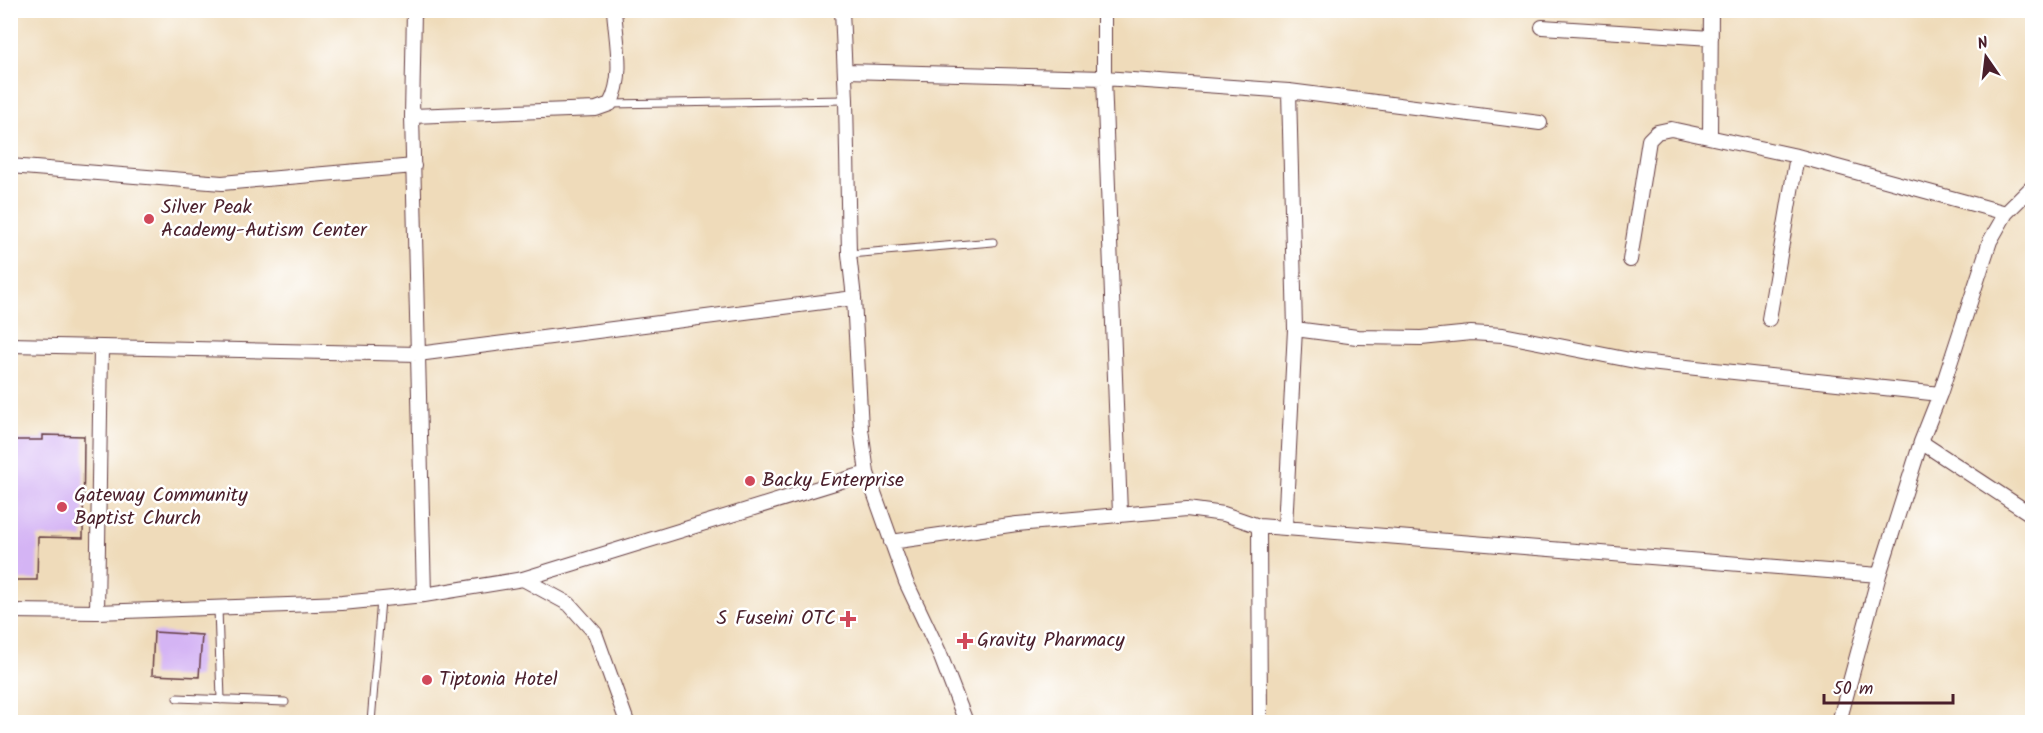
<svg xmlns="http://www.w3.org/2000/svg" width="2043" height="733" font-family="Kalam,sans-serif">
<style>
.building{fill:#d4b4f4}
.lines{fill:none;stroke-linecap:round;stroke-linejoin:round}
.service-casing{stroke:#633b40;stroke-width:9}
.minor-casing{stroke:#633b40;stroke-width:16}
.service{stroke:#fff;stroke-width:7}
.minor{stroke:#fff;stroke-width:14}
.poi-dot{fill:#d1495b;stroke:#fff;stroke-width:2}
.labels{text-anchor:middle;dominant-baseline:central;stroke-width:5;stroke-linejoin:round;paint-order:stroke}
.poi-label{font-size:20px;fill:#4a1f2b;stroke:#fff;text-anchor:start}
</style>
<rect width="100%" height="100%" fill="#fff"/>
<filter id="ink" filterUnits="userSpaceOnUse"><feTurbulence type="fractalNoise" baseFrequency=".0167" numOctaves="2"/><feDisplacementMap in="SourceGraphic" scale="12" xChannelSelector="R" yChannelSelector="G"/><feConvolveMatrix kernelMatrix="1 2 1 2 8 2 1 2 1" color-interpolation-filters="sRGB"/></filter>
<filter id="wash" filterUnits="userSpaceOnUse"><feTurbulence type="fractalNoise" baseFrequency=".008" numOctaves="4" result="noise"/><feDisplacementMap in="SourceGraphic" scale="24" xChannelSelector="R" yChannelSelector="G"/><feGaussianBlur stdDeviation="1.35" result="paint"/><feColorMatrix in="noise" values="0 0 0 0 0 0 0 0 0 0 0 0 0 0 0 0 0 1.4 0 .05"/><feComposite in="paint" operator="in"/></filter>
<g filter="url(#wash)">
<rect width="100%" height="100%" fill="#efdbba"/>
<g id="blocks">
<path class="building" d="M43,435l41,1 -1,102 -45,-1 -1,43h-27v-140h33z
M154,632l48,3 -3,42 -47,-2z"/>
</g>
</g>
<g filter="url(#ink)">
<use href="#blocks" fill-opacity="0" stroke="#633b40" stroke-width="1.5"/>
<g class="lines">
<g class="service-casing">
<path id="service" d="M610,104l236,-4
M849,254l144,-12
M218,608l3,92
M177,698l108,4
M371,722l10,-122"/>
</g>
<g class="minor-casing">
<path id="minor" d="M414,10l-2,106 12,479
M842,10l4,90 3,154 5,44 7,131 6,44 39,109 33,70 27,70
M1104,10v68l16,436
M1542,27l169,11
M846,71l258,7 185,13 251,32
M412,116l184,-7 14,-5c15,-27 6,-63 4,-94
M1710,136l1,-126
M10,166l212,17 192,-17
M1630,260l19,-120 8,-8 14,-3 126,27 209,57
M1769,319l28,-163
M1295,329l62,8 64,1 50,-5 32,2 137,27 300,32
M10,345l408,9 436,-56
M1921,442l111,73
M1259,526l1,196
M1285,527l10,-198 -6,-238
M891,542l126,-18 170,-15 37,5 35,12 620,49
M523,579l46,25 26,29 32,89
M10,611l87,1 245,-9 82,-8 99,-16 344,-106
M97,612l4,-264
M1839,722l40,-147 42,-133 19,-48 50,-153 16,-28 26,-26"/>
</g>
<use href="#service" class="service"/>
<use href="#minor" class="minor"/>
</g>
</g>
<g class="poi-dot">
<circle cx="149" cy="219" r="6"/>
<circle cx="750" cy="481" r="6"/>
<circle cx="62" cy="507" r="6"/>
<path d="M845 610h6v6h6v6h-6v6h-6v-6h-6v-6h6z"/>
<path d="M962 632h6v6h6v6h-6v6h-6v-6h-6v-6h6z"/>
<circle cx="427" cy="680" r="6"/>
</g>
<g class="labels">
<g class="poi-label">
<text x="161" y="208">Silver Peak<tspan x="161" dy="23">Academy-Autism Center</tspan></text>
<text x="762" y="481">Backy Enterprise</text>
<text x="74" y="496">Gateway Community<tspan x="74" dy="23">Baptist Church</tspan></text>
<text x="836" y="619" text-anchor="end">S Fuseini OTC</text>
<text x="977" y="641">Gravity Pharmacy</text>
<text x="439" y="680">Tiptonia Hotel</text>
</g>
</g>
<rect width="2043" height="733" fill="none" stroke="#fff" stroke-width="36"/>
<g transform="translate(1986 57) rotate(346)" stroke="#ffffff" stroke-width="4.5" paint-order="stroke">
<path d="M0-4.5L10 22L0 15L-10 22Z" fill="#4a1f2b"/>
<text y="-9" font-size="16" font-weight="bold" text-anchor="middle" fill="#4a1f2b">N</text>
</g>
<path d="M1824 694v9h129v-9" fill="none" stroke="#4a1f2b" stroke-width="3"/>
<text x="1833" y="694" font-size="18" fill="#4a1f2b" stroke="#ffffff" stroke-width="4.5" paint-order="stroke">50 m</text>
</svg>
